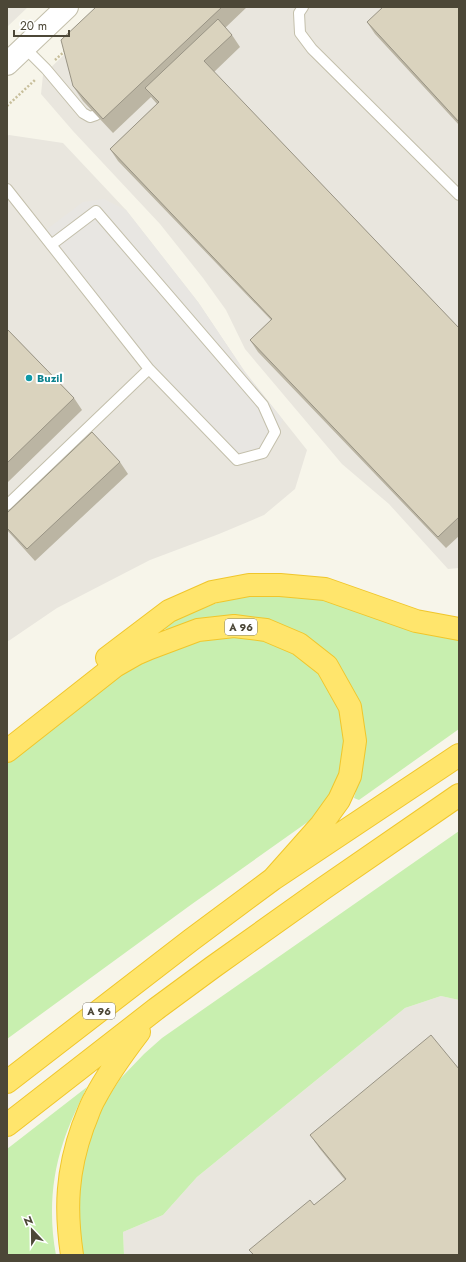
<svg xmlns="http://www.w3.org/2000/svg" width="466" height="1262" font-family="Jost,sans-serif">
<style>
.industrial{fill:#e9e6de}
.green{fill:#c8efaf}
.parking{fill:#e8e6e2}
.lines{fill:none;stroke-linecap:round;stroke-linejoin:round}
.service-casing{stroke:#c3bfab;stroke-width:12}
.tertiary-casing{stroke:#c3bfab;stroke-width:24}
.motorway-casing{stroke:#f0c62b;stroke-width:24}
.path{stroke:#c7be9a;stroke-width:2.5;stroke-dasharray:2 2;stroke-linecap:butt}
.service{stroke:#fff;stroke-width:10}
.tertiary{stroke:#fff;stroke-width:22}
.motorway{stroke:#ffe56c;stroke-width:22}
.wall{fill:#bbb5a3}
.building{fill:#dad3be;stroke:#999485}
.culture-dot{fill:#0f9aa8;stroke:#fff;stroke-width:1.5}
.labels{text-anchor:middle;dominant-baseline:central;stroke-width:4;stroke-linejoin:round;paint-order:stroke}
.shield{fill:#fff;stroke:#827e73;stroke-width:1}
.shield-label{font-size:10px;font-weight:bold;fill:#4c4737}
.culture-label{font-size:11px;font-weight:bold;fill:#0d838f;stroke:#fff;text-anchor:start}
</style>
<rect width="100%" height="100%" fill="#f7f5ea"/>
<path class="industrial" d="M7,7h21l-21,20z
M114,7h345v561l-11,1 -59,-65 -47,-40 -97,-115 -19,-39 -23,-32 -43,-54 -87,-93 -32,-37 2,-19z
M9,135l54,8 63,67 72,92 47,70 62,78 -12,39 -31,26 -45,19 -69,26 -93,48 -50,34v-506z
M441,996l18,4v255h-335l-1,-23 40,-17 34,-38 208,-169z"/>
<path class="green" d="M244,595l72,1 143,42v91l-100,71 -5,-2 9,-33 1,-26 -34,-84 -123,-37 -40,12 -5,-3 25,-13 27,-10z
M229,636l31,3 35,14 28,25 17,30 5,33 -2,27 -11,29 -13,17 -127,90 -185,135v-281l71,-56 70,-45 43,-14z
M459,831v169l-18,-4 -36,12 -208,169 -34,38 -40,17 1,23h-44l-2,-80 22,-65 20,-31 24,-25 18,-16z
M87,1087c-9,19 -18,37 -24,56 -12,36 -14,75 -7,112h-49v-106z"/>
<path class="parking" d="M104,199l22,11 72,92 47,70 38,48 -20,33 -26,7 -88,-91 -107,-136 41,-31z"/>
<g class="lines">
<g class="service-casing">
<path id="service" d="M303,7l-4,6 1,20 12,16 147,146
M24,47l22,22 37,44 7,4 6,-2
M7,189l142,180 88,91 26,-7 12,-21 -12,-27 -167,-194 -45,34
M7,505l142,-136"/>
</g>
<g class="tertiary-casing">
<path id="tertiary" d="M7,64l60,-57"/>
</g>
<g class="motorway-casing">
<path id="motorway" d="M107,658l62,-47 43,-19 37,-7h31l45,4 91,32 43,8
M7,751l108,-85 21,-12 14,-6 48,-18 36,-4 32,4 33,14 28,22 23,41 5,34 -5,35 -11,24 -18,25 -48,54
M7,1082l184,-142 82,-61 186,-124
M7,1125l149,-116 57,-42 111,-79 135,-93
M72,1255c-7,-47 -5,-84 11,-129 4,-9 7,-20 12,-28 12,-23 28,-45 44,-66"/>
</g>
<path class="path" d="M55,60l11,-10
M7,106l29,-27"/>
<use href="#service" class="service"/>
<use href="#tertiary" class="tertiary"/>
<use href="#motorway" class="motorway"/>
</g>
<path class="wall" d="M96,7h151l-22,21 7,7 8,12 -26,25 245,256v208l-13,12 -188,-196 -8,-12 21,-20 -153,-159 -8,-12 47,-45 -6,-7 -38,36 -30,-32 -10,-15z
M459,7v118l-84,-91 -8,-12z
M7,329l67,69 8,12 -75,73z
M120,462l8,12 -93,87 -28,-31v-17z
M310,1135l149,120h-206l-4,-5 65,-45 31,-25 -25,-31z"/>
<path class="building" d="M96,7h126l-119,112 -30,-33 -12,-46z
M383,7h76v115l-92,-100z
M218,19l14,16 -28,26 255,267v189l-21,20 -188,-197 22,-21 -162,-170 49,-47 -14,-14z
M7,329l67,69 -67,65z
M92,432l28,30 -93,87 -20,-21v-15z
M431,1035l28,34v186h-205l-5,-5 61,-50 4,5 32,-26 -36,-44z"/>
<circle class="culture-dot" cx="29" cy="378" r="4"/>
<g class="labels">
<g class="shield">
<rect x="225" y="619" width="32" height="16" rx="3"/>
<rect x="83" y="1003" width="32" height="16" rx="3"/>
</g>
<g class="shield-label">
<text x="241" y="627">A 96</text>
<text x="99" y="1011">A 96</text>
</g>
<g class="culture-label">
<text x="37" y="378">Buzil</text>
</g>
</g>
<rect width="466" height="1262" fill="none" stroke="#4c4737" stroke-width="16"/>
<g transform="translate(32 1230) rotate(338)" stroke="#ffffff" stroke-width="3" paint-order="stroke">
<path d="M0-3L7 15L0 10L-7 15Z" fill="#4c4737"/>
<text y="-6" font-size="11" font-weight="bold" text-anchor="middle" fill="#4c4737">N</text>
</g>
<path d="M14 30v6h55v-6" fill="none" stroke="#4c4737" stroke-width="2"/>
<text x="20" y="30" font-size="12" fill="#4c4737" stroke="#ffffff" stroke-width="3" paint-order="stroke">20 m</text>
</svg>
